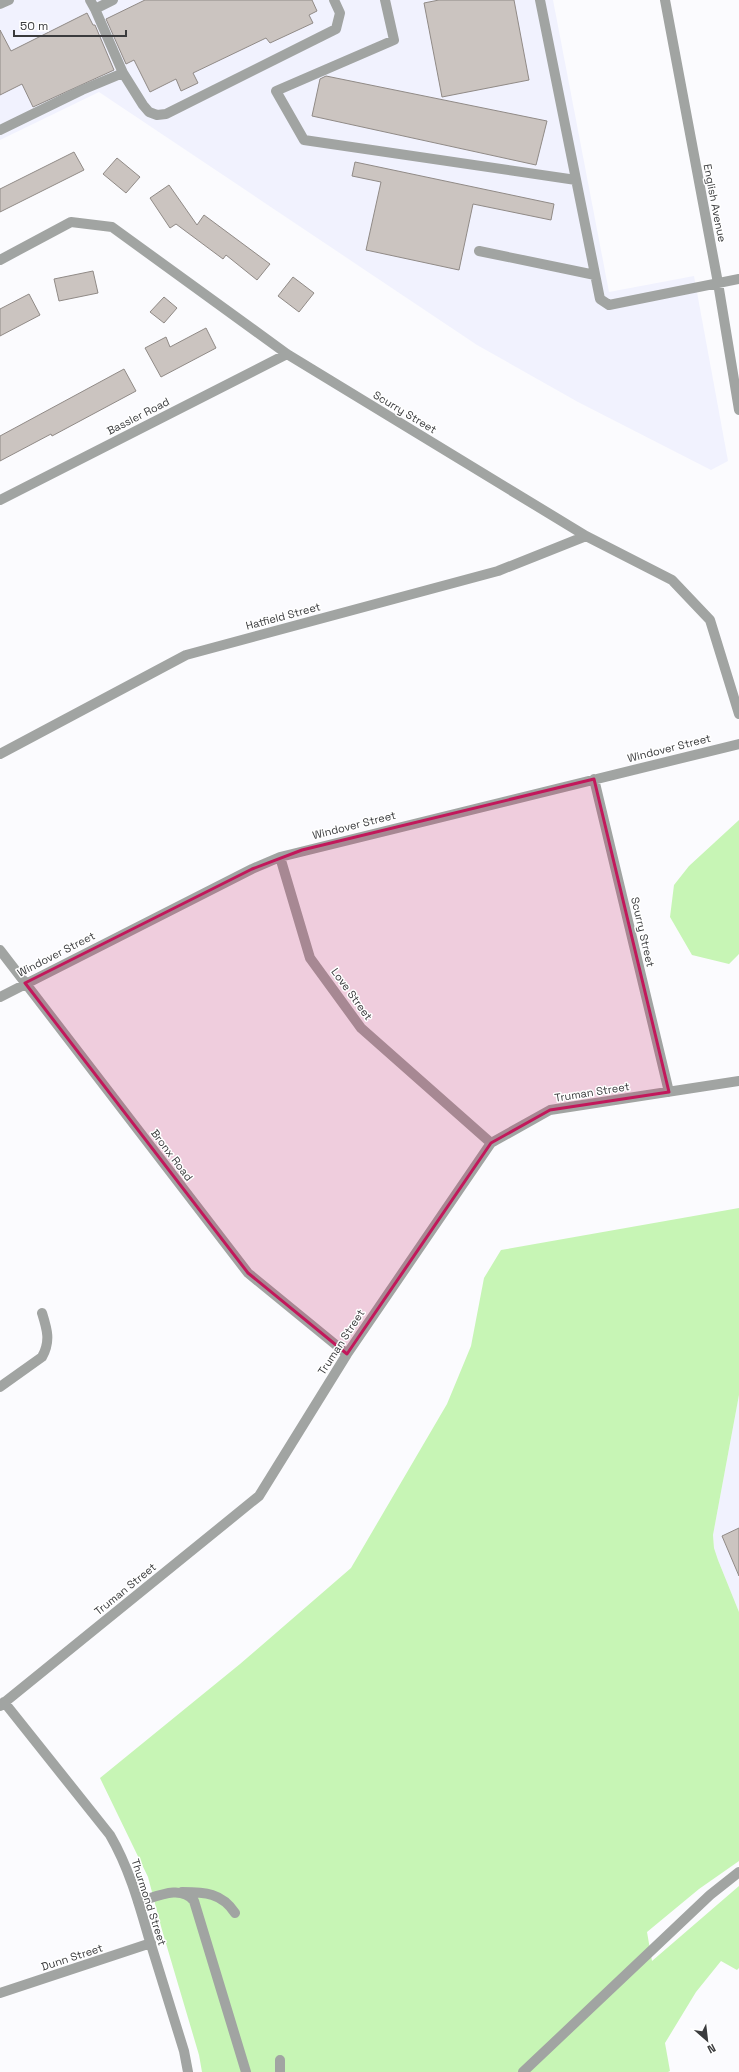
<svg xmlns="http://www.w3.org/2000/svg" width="739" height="2072" font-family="'Space Grotesk',sans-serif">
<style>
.built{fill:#f1f2fe}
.green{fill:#c7f5b5}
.building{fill:#cbc4c0;stroke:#908a86}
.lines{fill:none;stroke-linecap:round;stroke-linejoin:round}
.minor{stroke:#a1a4a2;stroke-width:10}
.marked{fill:#c2185b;fill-opacity:0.2;stroke:#c2185b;stroke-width:3;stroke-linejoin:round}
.labels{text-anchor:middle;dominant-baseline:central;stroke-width:3;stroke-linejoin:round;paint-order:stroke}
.street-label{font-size:11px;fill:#3a3b3d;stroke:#fff}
</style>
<rect width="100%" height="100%" fill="#fbfbfe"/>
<path class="built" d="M0,0h553l56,292 85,-16 34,185 -17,9 -133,-68 -101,-57 -378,-253 -99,48z
M739,1395v217l-21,-52 -4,-12 -1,-13z"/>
<path class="green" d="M739,820v134l-10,10 -37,-9 -22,-38 4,-32 15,-19z
M739,1208v187l-26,140 1,13 4,12 21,52v249l-40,28 -52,43 5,29 87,-75v82l-2,2 -16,-9 -25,31 -31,51 5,28 -2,1h-466l-3,-17 -37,-125 -14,-53 -48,-99 140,-114 111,-96 96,-164 24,-58 13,-68 17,-28z"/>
<path class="building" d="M145,0h167l5,11 -8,4 4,8 -43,20 -4,-5 -73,35 5,10 -17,8 -5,-12 -26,13 -16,-32 -8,4 -20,-45z
M439,0h75l15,80 -87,17 -18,-94z
M87,13l6,12h2l19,45 -81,37 -11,-23 -22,11v-65l11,21z
M326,76l221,45 -11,44 -224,-49 8,-37z
M74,152l10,18 -84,42v-23z
M117,158l23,19 -14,16 -23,-19z
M355,162l199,42 -3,16 -78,-16 -14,66 -93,-20 15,-68 -29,-6z
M169,185l28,40 7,-10 66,49 -13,16 -31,-25 -3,4 -47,-35 -6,4 -20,-30z
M93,271l5,22 -39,8 -5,-22z
M293,277l21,16 -15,19 -21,-16z
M29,294l11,21 -40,21v-27z
M164,297l13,11 -13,15 -14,-11z
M206,328l10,20 -55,29 -16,-29 21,-11 4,10z
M124,369l12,22 -84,45 -1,-2 -51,27v-25z
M739,1528v48l-17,-40z"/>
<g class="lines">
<path class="minor" d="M90,0l5,9 18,-9
M385,0l9,40 -118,51 28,49 272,40
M540,0l60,299 9,6 130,-26
M665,0l53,283 21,127
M0,4l9,-4
M95,9l28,64 20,32 6,7 8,3 9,-1 170,-85 4,-16 -6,-13
M0,130l82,-40 41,-17
M479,251l116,24
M0,260l71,-38 41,5 175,127 299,182 86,44 38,40 29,94
M0,500l287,-146
M0,754l186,-99 312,-84 88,-35
M594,779l75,313
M280,857l30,101 51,70 130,115
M0,950l248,323 99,81
M0,997l252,-128 28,-12 459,-113
M0,1387l42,-30c9,-16 5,-28 0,-44
M4,1702l106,133c18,31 28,65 38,100 12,39 24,77 36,116l4,21
M0,1706l259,-210 88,-142 144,-211 59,-33 189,-29
M182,1892c23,0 40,1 53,21
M138,1902c18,-5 43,-18 56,-1l52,171
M0,1993l151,-50
M280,2072v-12
M523,2072l187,-177 29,-23"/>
</g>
<path class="marked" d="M594,779l75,313 -119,18 -59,33 -144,211 -99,-81 -223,-290 227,-114 50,-19z"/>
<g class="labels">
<g class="street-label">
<text transform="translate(715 203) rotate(79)">English Avenue</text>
<text transform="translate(405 412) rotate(31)">Scurry Street</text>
<text transform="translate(138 416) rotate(-27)">Bassler Road</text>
<text transform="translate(283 616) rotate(-15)">Hatfield Street</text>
<text transform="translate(669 748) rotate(-14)">Windover Street</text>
<text transform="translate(354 825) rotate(-14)">Windover Street</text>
<text transform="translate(643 932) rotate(77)">Scurry Street</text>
<text transform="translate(56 954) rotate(-27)">Windover Street</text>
<text transform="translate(352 994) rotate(54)">Love Street</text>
<text transform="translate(592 1092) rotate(-9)">Truman Street</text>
<text transform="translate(172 1155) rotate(53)">Bronx Road</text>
<text transform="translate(341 1342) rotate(-57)">Truman Street</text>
<text transform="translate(125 1589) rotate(-39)">Truman Street</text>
<text transform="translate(149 1902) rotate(72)">Thurmond Street</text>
<text transform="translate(72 1957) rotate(-18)">Dunn Street</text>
</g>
</g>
<g transform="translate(707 2040) rotate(152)" stroke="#ffffff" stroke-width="3" paint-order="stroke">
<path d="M0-3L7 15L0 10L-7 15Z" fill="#3a3b3d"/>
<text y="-6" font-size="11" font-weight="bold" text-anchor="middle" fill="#3a3b3d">N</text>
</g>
<path d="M14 30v6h112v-6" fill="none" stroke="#3a3b3d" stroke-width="2"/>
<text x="20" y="30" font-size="12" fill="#3a3b3d" stroke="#ffffff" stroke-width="3" paint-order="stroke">50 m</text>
</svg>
